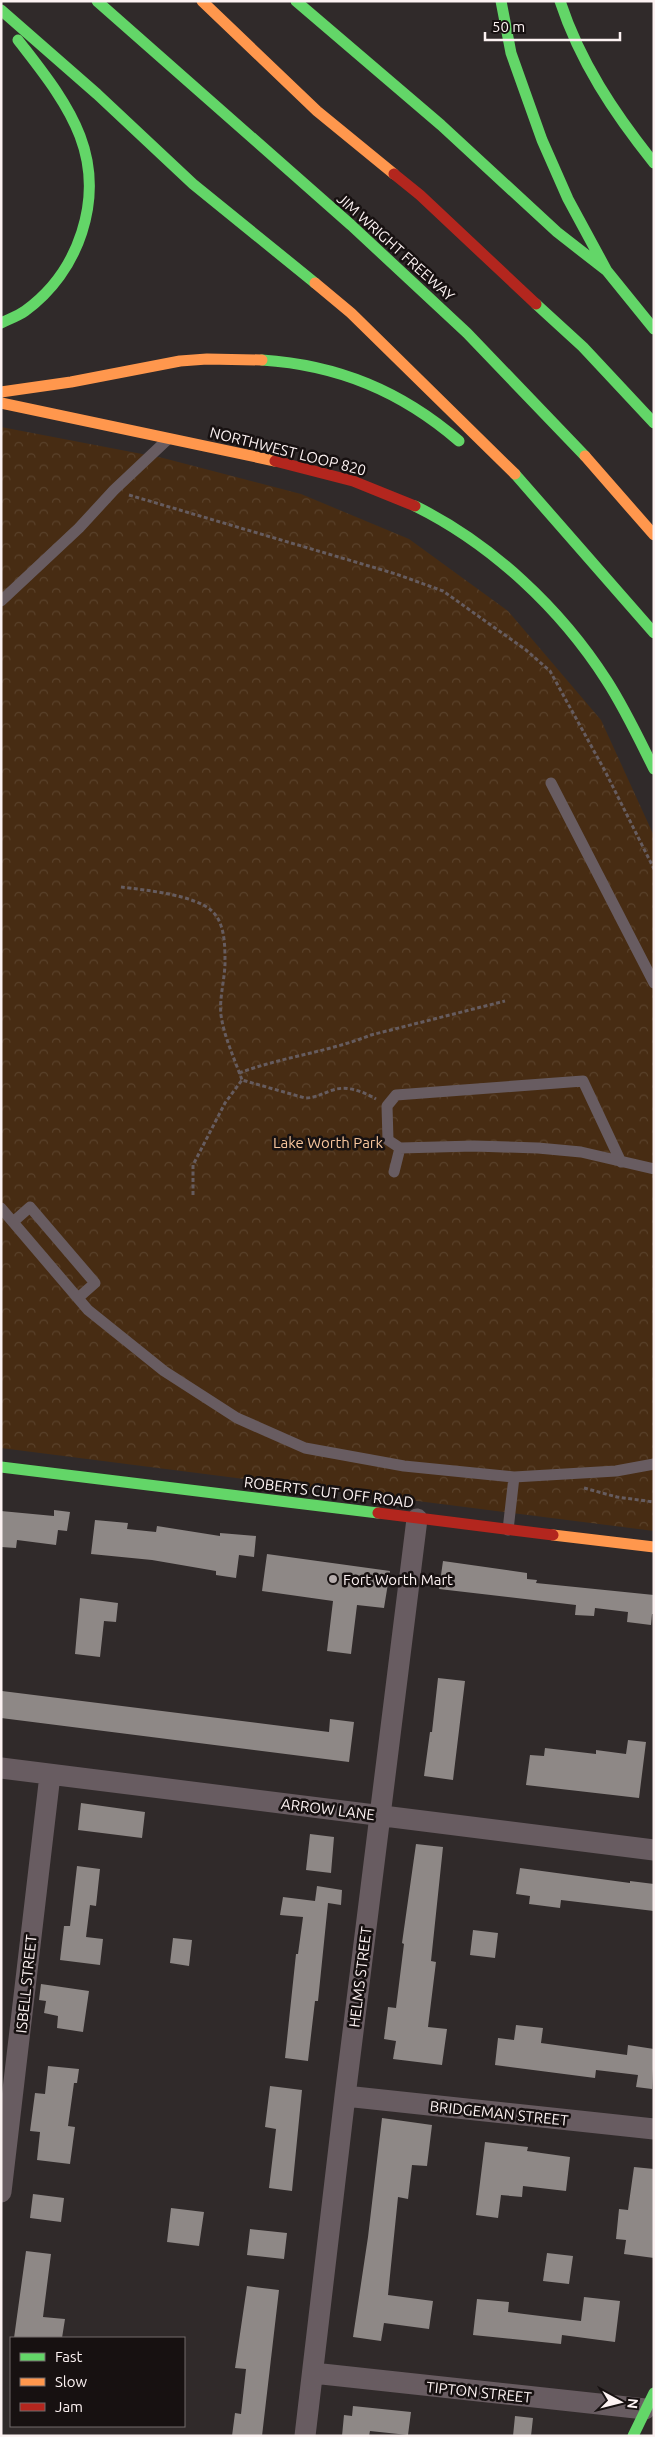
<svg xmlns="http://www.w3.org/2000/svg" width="655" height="2437" font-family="Ubuntu,sans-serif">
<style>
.park{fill:url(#park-crowns)}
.building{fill:#8e8886}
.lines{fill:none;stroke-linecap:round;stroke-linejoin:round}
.path{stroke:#665c5f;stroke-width:3;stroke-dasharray:4 2.5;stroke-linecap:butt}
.lane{stroke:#685c61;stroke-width:11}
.street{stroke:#685c61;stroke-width:21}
.fast{stroke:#63d668;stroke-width:11}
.slow{stroke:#ff974d;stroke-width:11}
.jam{stroke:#b3261e;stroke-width:11}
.poi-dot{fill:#b5acac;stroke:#171111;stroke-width:2}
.labels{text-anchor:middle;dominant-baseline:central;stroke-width:5;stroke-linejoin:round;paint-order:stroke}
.street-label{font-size:15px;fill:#fcf2f2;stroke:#171111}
.park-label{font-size:15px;fill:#f8c69d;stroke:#171111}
.poi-label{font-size:15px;fill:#fcf2f2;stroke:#171111;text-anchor:start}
</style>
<defs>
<pattern id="park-crowns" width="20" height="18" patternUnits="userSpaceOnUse" patternTransform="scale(1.25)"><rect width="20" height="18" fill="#472c13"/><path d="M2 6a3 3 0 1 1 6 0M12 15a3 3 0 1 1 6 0" fill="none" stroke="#59412a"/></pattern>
</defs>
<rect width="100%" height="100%" fill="#302a2a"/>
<path class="park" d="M1,427l162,31 138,36 108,45 99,72 93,109 53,116v695l-653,-83z"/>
<path class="building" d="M54,1510l16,2 -3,19 -9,-1 -2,15 -39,-5 -1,8 -15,-1v-36l53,5z
M95,1520l33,3 -1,6 29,3 1,-6 63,10v-3l36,3 -2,21 -15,-2 -3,23 -20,-3v-4l-64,-11 -61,-6z
M267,1554l123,17 -6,37 -27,-3 -6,49 -24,-3 6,-50 -71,-10z
M443,1561l84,12v6l10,1 -1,3 118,12v19h-2l-1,11 -24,-3 1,-10 -33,-4 -1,8 -19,-1 1,-10 -137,-16z
M80,1598l38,5 -2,19 -12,-1 -4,36 -25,-3z
M438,1678l27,3 -12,99 -29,-4 6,-44h2z
M2,1691l327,41 1,-13 24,3 -5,40 -348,-44z
M628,1740l18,2 -7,56 -113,-13 4,-30 14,1 1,-8 51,6v-4l30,4z
M81,1803l64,9 -3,26 -64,-8z
M310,1834l24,3 -3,36 -25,-3z
M416,1844l27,3 -12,114 5,1 -8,65 19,2 -5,36 -49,-6 3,-18 -12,-2 4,-32 8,1 8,-64 -2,-1z
M77,1866l23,3 -4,37 -6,-1 -4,32 17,2 -3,26 -40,-5 4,-34h6z
M520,1868l110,15v-2l24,3v27l-93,-11 -1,8 -31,-4 1,-8 -14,-2z
M317,1886l25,4 -1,15 -13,-2 -10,98h-3l-7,60 -23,-3 11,-104h2l5,-37 -23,-2 3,-18 32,4z
M473,1930l25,3 -3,25 -25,-3z
M173,1938l19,2 -3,26 -19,-3z
M41,1984l48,7 -6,41 -26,-4 1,-12 -14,-3 2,-12 -7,-1z
M516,2025l27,3 -2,15 86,12 1,-10 26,4 -2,40 -16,-2 2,-12 -42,-5 -1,8 -100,-13 3,-27 16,2z
M48,2066l31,3 -2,14h-3l-6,43 7,1 -5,37 -33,-4 3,-28 -10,-1 5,-38 10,1z
M270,2086l32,4 -10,101 -23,-3 7,-59 -11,-2z
M382,2118l50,7 -5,41 -15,-1 -4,34 -10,-2 -10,98 45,6 -4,28 -45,-6 -3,18 -28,-4 15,-100z
M485,2142l43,5 -1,4 43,6 -4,34 -43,-5 -1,11 -21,-2 -3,23 -22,-3z
M634,2167l20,2v89l-30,-4 2,-14 -10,-1 3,-30 9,1z
M33,2194l31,4 -3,24 -31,-4z
M171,2208l33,4 -5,34 -32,-4z
M250,2229l37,4 -3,26 -37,-4z
M26,2251l25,3 -8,63 22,2 -3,19h-48z
M547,2253l26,3 -4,28 -26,-3z
M247,2286l32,4 -17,146h-30l3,-23 6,1 5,-45 -11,-1z
M584,2297l36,4 -5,41 -53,-7 -1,9 -88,-9 4,-36 32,3 -1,10 73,9z
M353,2406l58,6 -3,23 -38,-4 -1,5h-27l2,-21 8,1z
M515,2416l18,2 -2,18h-18z"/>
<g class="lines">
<path class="path" d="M129,495l267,79 47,17 83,59 24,21 55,100 49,98
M121,887c24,3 74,8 91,24 13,12 13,35 13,51 0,17 -6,36 -4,53 3,22 14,45 21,65
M239,1073c43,-16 89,-21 132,-38l134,-34
M193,1195v-30l32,-62 17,-23 63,18c11,0 18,-5 28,-8 14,-5 31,2 43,9
M584,1488l33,9 37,5"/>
<path class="lane" d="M1,601l78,-73 35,-38 53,-50
M551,783l103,200
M621,1162l-38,-81 -187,14 -9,11 1,34 12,8 74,-2 64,2 43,4 73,17
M394,1172l6,-24
M1,1208l87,102 76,61 73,47 68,30 99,18 110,11
M13,1222l17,-15 65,76 -17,15
M508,1530l6,-53 102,-6 38,-7"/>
<path class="street" d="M1,1768l653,82
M345,2096l309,33
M1,2192l49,-417
M313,2373l332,36
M305,2436l40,-340 72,-577"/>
<path class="fast" d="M97,1l254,224 116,108 118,123
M296,1l145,124 116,107 50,39
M501,1l10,52 31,87 26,59 39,72 47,58
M560,1c20,61 54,112 94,162
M1,10l96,84 96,90 122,99
M536,304l47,43 71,76
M1,323c8,-4 17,-7 24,-12 54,-39 79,-112 55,-175 -14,-36 -39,-66 -62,-96
M262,360c76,5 139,31 197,81
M515,474l139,159
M415,506c77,38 146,103 192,175 18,28 32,58 47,88
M1,1467l377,46
M633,2436l21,-43"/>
<path class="slow" d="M202,1l115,110 77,63
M315,283l36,30 164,161
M1,392l70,-10 109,-21 27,-2 55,1
M1,403l274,58
M585,456l69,79
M553,1535l101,12"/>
<path class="jam" d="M394,174l26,21 116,109
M275,461l78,20 62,25
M378,1513l175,22"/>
</g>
<circle class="poi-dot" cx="333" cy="1579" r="5"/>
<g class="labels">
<g class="street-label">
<text transform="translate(396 247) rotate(42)">JIM WRIGHT FREEWAY</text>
<text transform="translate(288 451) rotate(14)">NORTHWEST LOOP 820</text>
<text transform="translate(329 1492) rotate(7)">ROBERTS CUT OFF ROAD</text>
<text transform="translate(328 1809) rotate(7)">ARROW LANE</text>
<text transform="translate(360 1977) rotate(-83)">HELMS STREET</text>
<text transform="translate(26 1984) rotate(-84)">ISBELL STREET</text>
<text transform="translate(499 2113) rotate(6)">BRIDGEMAN STREET</text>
<text transform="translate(479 2392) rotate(6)">TIPTON STREET</text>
</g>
<g class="park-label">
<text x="328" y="1142">Lake Worth Park</text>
</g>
<g class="poi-label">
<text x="343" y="1579">Fort Worth Mart</text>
</g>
</g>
<rect width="655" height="2437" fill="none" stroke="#fcf2f2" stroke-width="5"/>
<rect x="10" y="2337" width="175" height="90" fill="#171111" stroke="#736b6b"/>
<rect x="20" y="2353" width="25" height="8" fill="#63d668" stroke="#736b6b"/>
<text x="55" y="2362" font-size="15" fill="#fcf2f2">Fast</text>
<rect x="20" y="2378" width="25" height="8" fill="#ff974d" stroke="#736b6b"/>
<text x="55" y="2387" font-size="15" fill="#fcf2f2">Slow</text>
<rect x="20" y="2403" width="25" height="8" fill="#b3261e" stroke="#736b6b"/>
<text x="55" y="2412" font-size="15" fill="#fcf2f2">Jam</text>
<g transform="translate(620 2402) rotate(97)" stroke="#171111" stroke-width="4" paint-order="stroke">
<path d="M0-4L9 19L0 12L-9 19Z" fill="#fcf2f2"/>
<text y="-8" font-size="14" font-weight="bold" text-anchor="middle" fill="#fcf2f2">N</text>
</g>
<path d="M485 32v8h135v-8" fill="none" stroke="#fcf2f2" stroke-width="2.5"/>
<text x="492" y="32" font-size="15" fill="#fcf2f2" stroke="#171111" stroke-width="4" paint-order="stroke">50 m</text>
</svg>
